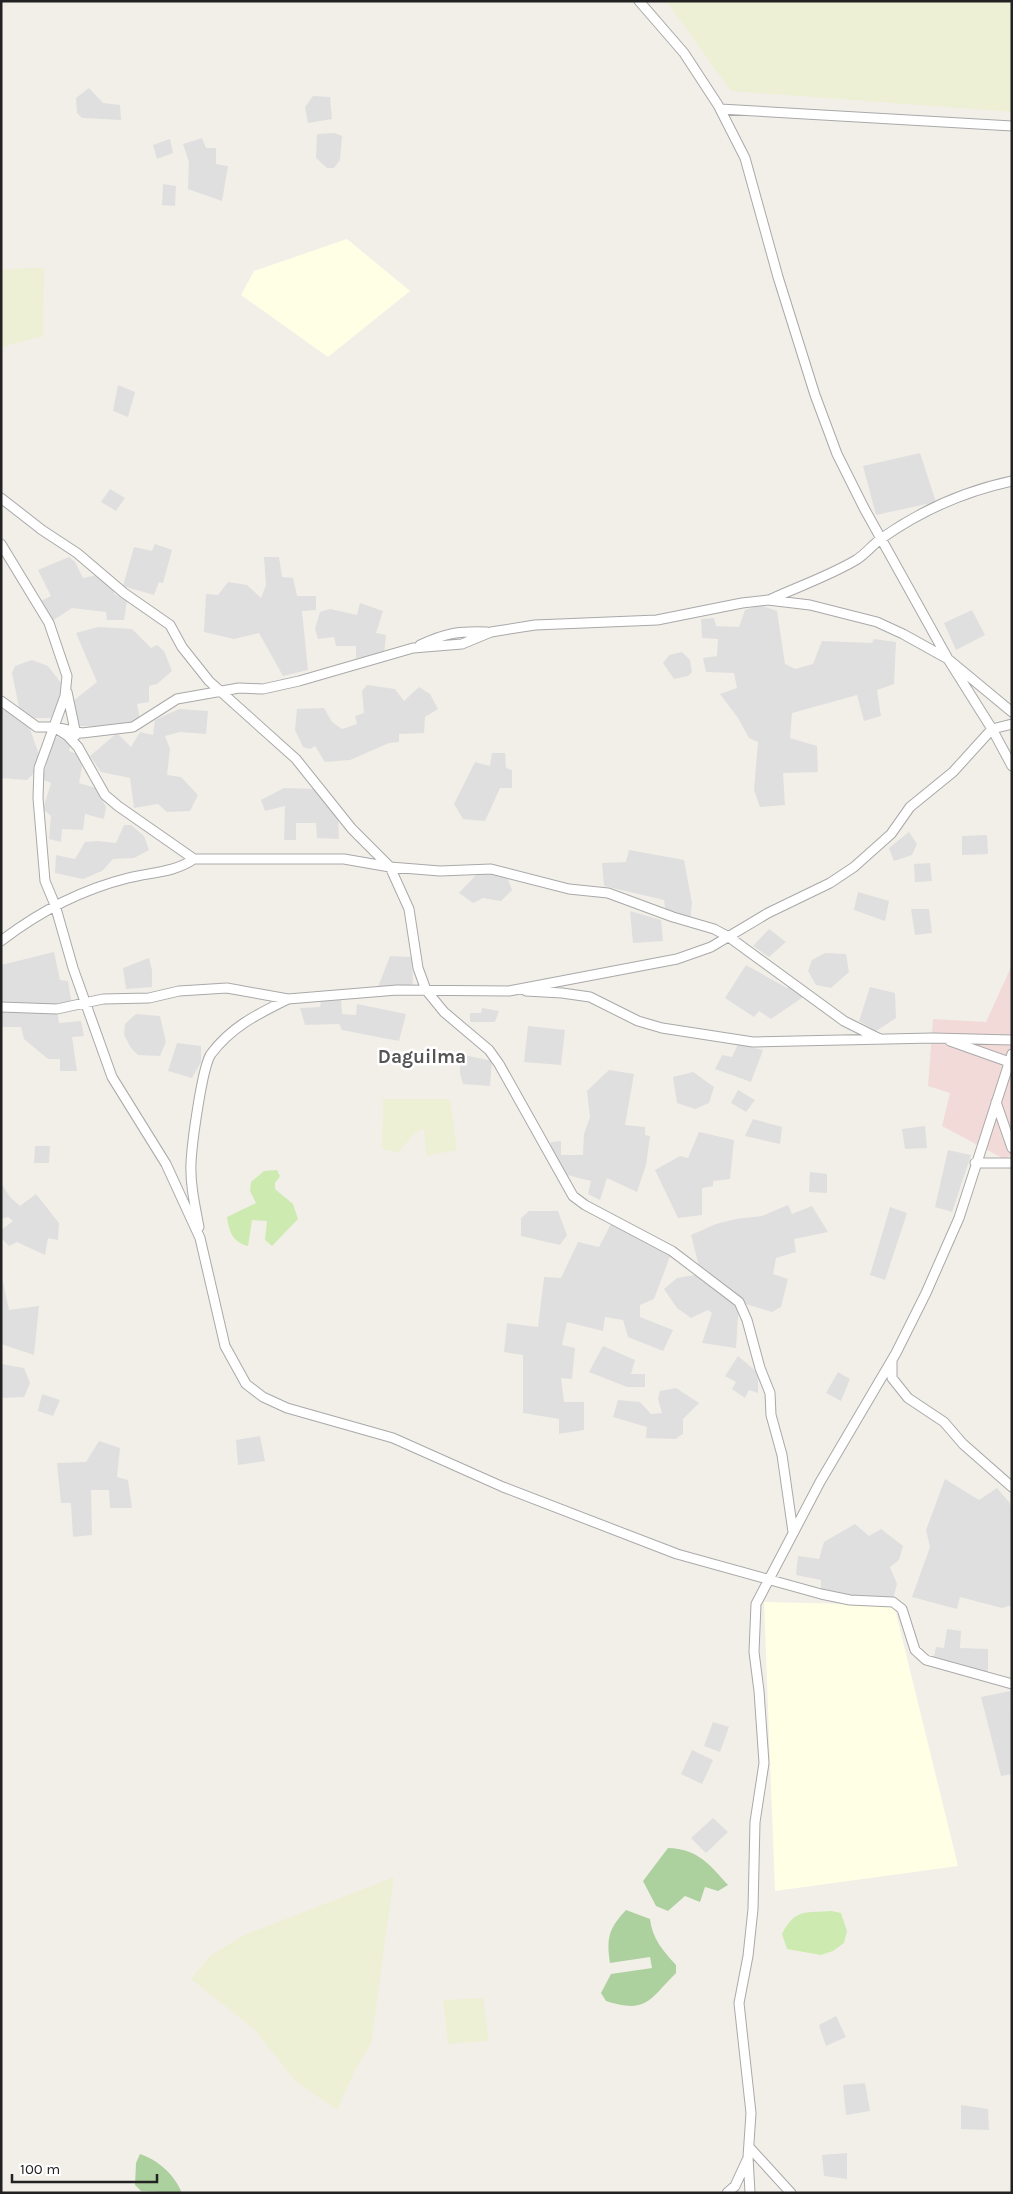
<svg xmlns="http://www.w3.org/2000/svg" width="1013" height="2194" font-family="Karla,sans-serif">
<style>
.residential{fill:#e0dfdf}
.commercial{fill:#f2dad9}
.education{fill:#ffffe5}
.farmland{fill:#eef0d5}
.grass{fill:#cdebb0}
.forest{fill:#add19e}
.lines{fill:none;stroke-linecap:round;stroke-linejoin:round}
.street-casing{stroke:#a9a9a9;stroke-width:11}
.street{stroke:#fff;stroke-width:9}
.labels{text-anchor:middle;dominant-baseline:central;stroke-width:5;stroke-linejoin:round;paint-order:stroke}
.quarter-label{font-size:19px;font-weight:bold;fill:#555;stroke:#fff}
</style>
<rect width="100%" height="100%" fill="#f2efe9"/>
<path class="residential" d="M89,88l14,15 17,2 1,15 -39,-2 -5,-5 -1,-15z
M313,96l17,1 2,22 -24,4 -3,-16z
M335,133l7,3 -2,24 -6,8h-7l-11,-10 1,-24z
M202,138l4,10h10v16l12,2 -6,35 -34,-12 1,-27 -6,-18z
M170,139l3,14 -16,6 -4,-14z
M163,184l13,2 -1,20 -13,-1z
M118,385l17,7 -7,25 -15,-6z
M920,453l16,49 -60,13 -13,-49z
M110,489l15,9 -9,13 -15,-9z
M155,544l17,6 -9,33 -4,-1 -5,13 -31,-9 11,-39 18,4z
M69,557l6,5 8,16 19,-4 12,11v9l13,7 -3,19h-17l-1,-8 -34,-4 -23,15 -12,-20 14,-7 -13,-26z
M264,557h15l3,20 11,1 4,18h19v14l-14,1 6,59 -25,6 -24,-43 -25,6 -30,-7 2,-38 12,1 10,-13 19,3 14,13 5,-13z
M360,603l23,8 -7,22 10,2 -2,19 -28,4v-12h-20l-2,-9 -16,2 -3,-10 5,-17 10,-3 27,6z
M760,605l17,6 8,53 10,5 18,-5 9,-23 50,2 2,-4 22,3 -2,42 -17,6 4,26 -17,5 -7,-26 -65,18 -2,25 27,8 1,26 -35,1 2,32 -25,2 -6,-17 4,-48 -9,-4 -11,-20 -18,-24 17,-6 -3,-15 -28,-1 -3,-14 14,-2 1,-17 -16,-1 -1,-19 13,-1 2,8 23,1 6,-17z
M972,610l13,25 -29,15 -12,-27z
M98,627l34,2 19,19 6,-3 7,6 8,20 -15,13 -8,2v16l-12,2 3,15 -24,7h-38l-5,-25 24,-19 -21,-49z
M682,652l8,8 2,12 -4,4 -14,3 -11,-16 6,-8z
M32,660l16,6 13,17 -2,18 -8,17h-21l-11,-11 -7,-34 3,-7z
M367,685l28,4 9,12 15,-14 11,7 8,15 -13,8 -1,16 -25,1v8l-10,1 -39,17 -25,2 -10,-16 -5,3 -7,-2 -8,-17 2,-21 27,-1 8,14 10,7 15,-5 -2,-8 9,-3 -2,-22z
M1,709l15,6 14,14 11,31 -2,8 -12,12 -26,-2z
M179,709l29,2 -2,23 -26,-2 -15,4 5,13 -3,26 14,2 17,18 -8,16 -23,1 -9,-8 -24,4 -4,-30 -29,-6 -11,-16 27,-23 14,14 9,-15 13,3 2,-15z
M55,736l16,8 -2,7 11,4 2,12 -3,16 17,5 10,19 -2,12 -19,-5 -2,16 -21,-1 -1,13 -12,-3 2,-23 -8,-7 8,-26 -9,-4z
M492,753h13l1,15 6,2v18h-12l-15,33 -22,-2 -9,-15 21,-42 15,4z
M284,788l31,1 23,26 1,24 -22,-1 -1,-15h-20v17h-12l1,-34 -20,5 -4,-11z
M124,825h7l13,11 5,14 -15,8 -21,1 -11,12 -19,8 -28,-6 1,-18 19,4 10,-17 12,-1 19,2z
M909,832l8,12 -5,11 -18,6 -5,-13z
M987,835l1,19 -26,1v-19z
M629,850l55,10 8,43 -2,19 -24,-8 -2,-14 -60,-14 -2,-23 24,-1z
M930,863l2,18 -17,1 -1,-18z
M494,873l13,4 5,13 -11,11 -18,-3 -10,5 -14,-10 18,-19z
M858,892l31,9 -4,20 -31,-11z
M911,909h18l3,24 -17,2z
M630,911l31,9 2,21 -30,2z
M769,929l17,13 -17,15 -16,-11z
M54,952l6,28 8,1 4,25 -15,3 2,14 22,-2 3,15 -12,1 5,34h-17v-12h-12l-24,-20 -3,-12h-20v-62z
M825,953l21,1 3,18 -18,16 -15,-3 -8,-14 4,-11z
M390,956l22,1 1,30h-35z
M149,958l3,12v17l-26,2 -3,-21z
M746,965l41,23 6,-5 13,12 -35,24 -12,-8 -5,6 -29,-19z
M870,987l25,6 1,25 -20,13 -17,-10z
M341,1000l1,14 14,1 1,-11 49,10 -7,27 -57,-11 -3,-6 -34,1 -5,-17 20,-1 1,-6z
M482,1008l17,3 -4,11h-25v-9h11z
M136,1014l24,2 6,26 -6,14 -22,-1 -7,-7 -7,-13 1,-11z
M528,1026l37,4 -4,35 -37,-3z
M177,1043l24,3v16l-9,16 -24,-7z
M738,1044l25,6 -12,32 -36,-13 7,-14 10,2z
M460,1054l32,7 -2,25 -27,-2 -3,-11z
M609,1070l25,4 -9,51 20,2v8l5,1 -4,29 -9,27 -30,-14 -7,22 -12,-6 3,-13 -32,-8 -1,-15 -8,-1 1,-15 10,-1v14h22l1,-21 6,-17 -3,-26z
M693,1072l21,15 -5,16 -14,6 -18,-6 -4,-26z
M738,1090l17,10 -9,12 -15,-9z
M753,1119l29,8 -2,17 -35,-8z
M925,1126l2,22 -22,1 -3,-20z
M699,1132l35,8 -4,39 -17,2v5l-11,2v27l-24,3 -23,-48 25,-14 8,2z
M35,1146h15l-1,17h-15z
M948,1150l23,5 -19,57 -17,-5z
M810,1172l17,2v19l-18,-1z
M1,1183l9,14 10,9 16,-12 23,29 -1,17 -10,-2 -3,17 -28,-13 -8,4 -8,-8v-8l12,-9 -5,-4 -7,2z
M788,1205l4,9 20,-8 16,26 -34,7 2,13 -20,6 -3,16 15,5 -7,28 -9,5 -33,-10 -3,46 -34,-5 10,-30 -4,-3 -17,8 -14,-10 -13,-19 13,-11 24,-4 -10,-39 25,-11 20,-5 26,-3z
M890,1207l17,6 -22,67 -15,-5z
M529,1211h29l9,24 -7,10 -39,-9v-18z
M613,1220l59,31 -18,48 -14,6v12l33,13 -10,21 -35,-14 -5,-17 -18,-3 -2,14 -36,-9 -5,23 13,3 -3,31 -11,-1 3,24h20v28l-25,4v-15l-36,-6v-58l-19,-3 3,-29 31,4 6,-50 17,1 17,-36 21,5z
M1,1273l8,37 30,-4 -5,49 -33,-11z
M603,1346l32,14 -4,14h14v13h-18l-38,-15z
M738,1356l20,17v20l-9,-3 -4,8 -13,-9 4,-7 -11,-6z
M1,1364l23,4 6,15 -6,14 -23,1z
M838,1372l12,7 -9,22 -15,-8z
M676,1388l23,15 -16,16v15l-8,5 -29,-1 1,-11 -34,-10 5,-17 22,2 11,12 11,-1 -4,-14 2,-8z
M42,1394l18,6 -7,16 -15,-5z
M260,1436l5,25 -27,4 -2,-25z
M99,1441l21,7 -3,29 11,3 4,28h-22l-1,-18h-18l1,45 -19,2 -2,-34h-10l-4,-40 29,-1z
M945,1479l34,21 18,-12 12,14 3,9v94l-10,3 -42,-11 -3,12 -45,-12 18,-50 -4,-17z
M855,1524l14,12 12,-7 22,17 -4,14 -9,7 7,17 -4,15 -72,-5v-14l-25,-5 2,-19 21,3 5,-17z
M947,1629l14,2 -1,17 28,1v28l-55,-15 3,-15 8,1z
M1010,1691l2,83 -11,2 -20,-79z
M713,1722l16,5 -9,25 -16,-6z
M692,1750l21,10 -11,24 -21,-10z
M713,1818l15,14 -22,21 -15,-15z
M836,2016l10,21 -20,9 -7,-21z
M865,2083l5,28 -24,4 -3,-30z
M961,2105l27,4 1,21 -28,-1z
M847,2153v26l-23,-3 -2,-21z"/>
<path class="commercial" d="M1012,965v188l-6,7 -64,-34 8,-33 -22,-7 5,-67 53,3z"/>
<path class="education" d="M347,239l63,52 -82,66 -87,-62 13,-24z
M764,1602l130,3 64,261 -183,25z"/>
<path class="farmland" d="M666,1h346v111l-281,-21z
M44,268l-1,68 -42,11v-78z
M383,1099h67l7,51 -31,6 -2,-27 -9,4 -17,20 -16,-4z
M394,1877l-23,167 -17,28 -17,38 -42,-29 -40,-51 -64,-51 20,-24 33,-20z
M483,1998l6,43 -41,3 -5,-44z"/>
<path class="grass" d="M277,1170l3,6 -5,7v6l18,15 5,15 -26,27 -7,-6 2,-19 -15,-1 -4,26c-16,-4 -19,-15 -21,-29l29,-14 -6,-12 1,-9 13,-11z
M832,1911l9,2 6,18 -3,12 -11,8 -12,4 -34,-6 -5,-15c13,-26 24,-21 50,-23z"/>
<path class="forest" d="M668,1848c30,1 41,16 60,37l-10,6 -13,-4 -5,15 -15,-6 -17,15 -12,-5 -13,-25z
M626,1910l24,9c2,19 13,32 26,46v8c-27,27 -29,41 -70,28l-5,-8 10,-19 41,-6 -2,-11 -40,6c-4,-25 -1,-35 16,-53z
M140,2154c18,6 35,21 42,39l-41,-2 -6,-6 1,-22z"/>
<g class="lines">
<g class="street-casing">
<path id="street" d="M639,1l45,52 34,52 27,53 33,119 37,118 22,59 27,54 84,151 44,70 20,37
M720,109l292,17
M1,498l41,32 35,23 47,40 46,32 12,22 27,34 87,78 56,70 38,38 19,42 9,59 8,22 18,22 45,38 10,14 74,132 12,9 87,46 67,51 8,18 13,48 10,25 1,22 11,40 11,77
M1,544l48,79 18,53 -2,20 -26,72 -1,30 7,83 10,24 18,63 39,109 54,87 34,74 25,108 21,38 17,13 24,11 106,30 110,49 174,67 144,40 29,6 43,2 9,7 13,41 11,10 86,24
M769,600c28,-13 60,-24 87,-40 10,-6 17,-16 26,-22 40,-28 83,-47 130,-57
M420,645c26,-12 38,-14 67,-13
M67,692l9,43
M1,701l36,26h17l14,9 10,11 27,48 13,11 76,53h150l46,8 50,4 51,-2 78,20 39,4 65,24 41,12 15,8 115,84 34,17
M54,727l28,6 51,-6 44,-28 62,-11 24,1 36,-8 114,-33 49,-4 29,-12 44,-7 122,-5 85,-17 26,-3 42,5 67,17 26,12 45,25 64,53
M1,941c39,-30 79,-51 127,-63 24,-6 45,-5 66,-19
M526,991l36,2 28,4 48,24 24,7 91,14 180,-4 79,2
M1,1007l56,2 46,-10 46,-1 30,-7 48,-3 61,11 109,-9 112,1 168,-32 34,-12 57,-34 62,-30 24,-16 37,-33 19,-27 43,-35 39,-43 20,-5
M950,1041l62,22
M996,1102l16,46
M975,1163h37
M199,1227c-4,-21 -9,-43 -8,-64 1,-20 11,-96 20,-109 21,-28 47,-40 77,-55
M892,1361v17l16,20 36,24 19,22 49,43
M749,2147l42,46
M727,2193l8,-7 12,-26
M750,2193l-2,-36 3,-44 -12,-110 9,-47 5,-47 2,-87 9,-59 -5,-72 -5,-39 2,-48 64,-122 76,-129 30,-60 33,-75 53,-164"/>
</g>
<use href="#street" class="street"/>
</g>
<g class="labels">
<g class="quarter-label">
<text x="422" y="1057">Daguilma</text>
</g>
</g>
<rect width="1013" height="2194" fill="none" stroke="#222222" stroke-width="5"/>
<path d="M12 2174v8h145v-8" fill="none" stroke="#222222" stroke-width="2.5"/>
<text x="20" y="2174" font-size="15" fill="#222222" stroke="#ffffff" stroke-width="4" paint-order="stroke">100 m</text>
</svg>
